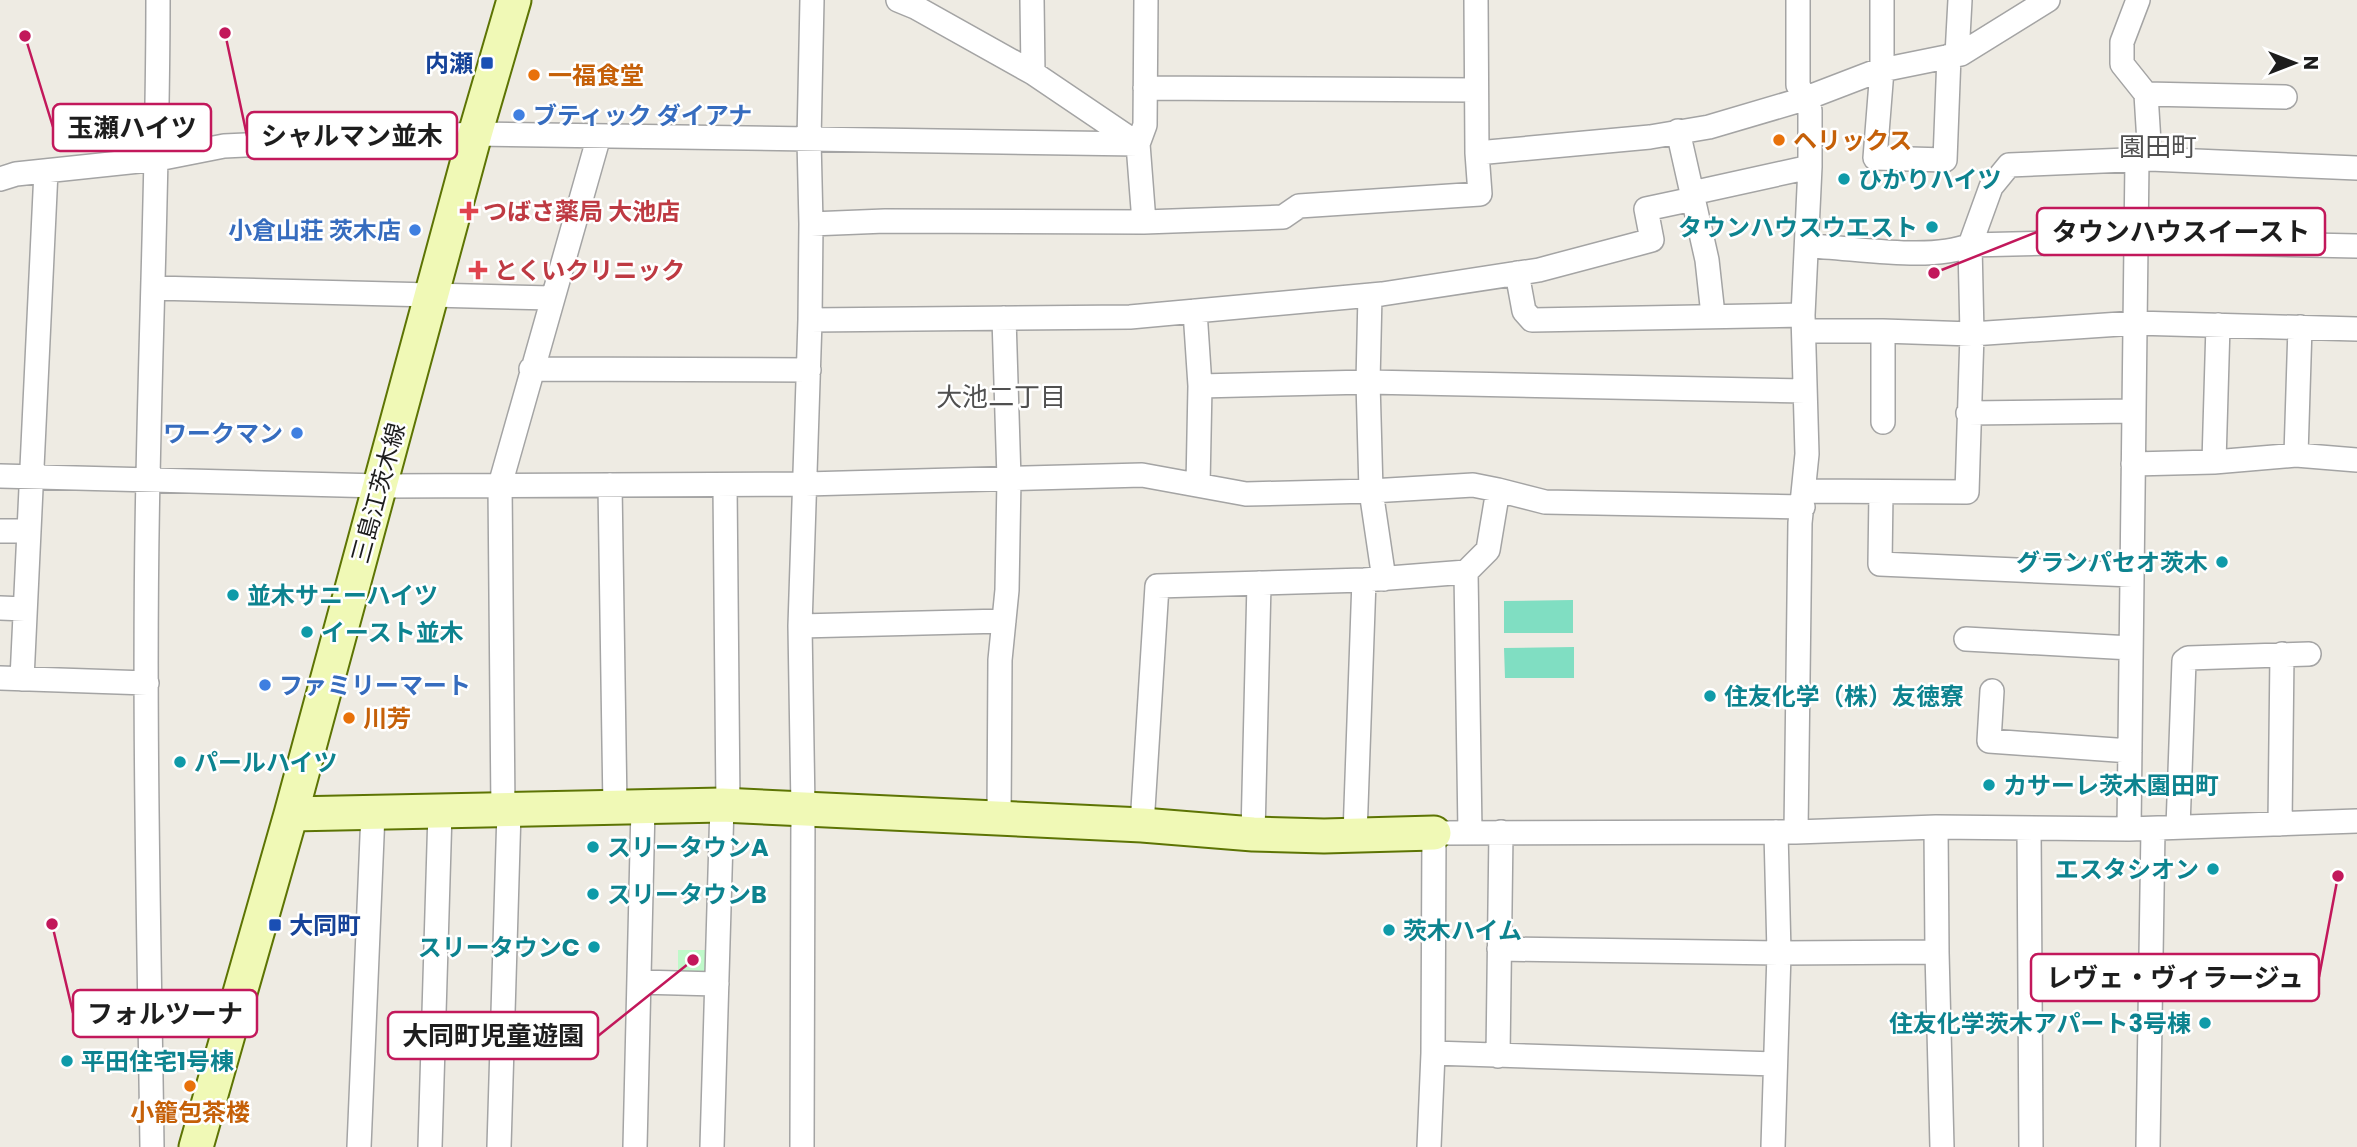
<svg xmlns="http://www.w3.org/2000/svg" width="2357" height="1147" font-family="Poppins,'Noto Sans JP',sans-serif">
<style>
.park{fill:#bff9c9}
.pitch{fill:#80dec2}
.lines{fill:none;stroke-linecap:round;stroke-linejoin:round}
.street-casing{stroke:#a4a4a4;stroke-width:26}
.secondary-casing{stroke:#5d7404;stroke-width:37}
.street{stroke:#fff;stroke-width:23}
.secondary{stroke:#f0f9b6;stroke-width:33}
.transit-dot{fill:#1a4fb4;stroke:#fff;stroke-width:2.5}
.food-dot{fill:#e8710a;stroke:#fff;stroke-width:2.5}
.shop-dot{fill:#3f7fe0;stroke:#fff;stroke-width:2.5}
.culture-dot{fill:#0f9aa8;stroke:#fff;stroke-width:2.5}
.health-dot{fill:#e0444e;stroke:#fff;stroke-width:2.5}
.labels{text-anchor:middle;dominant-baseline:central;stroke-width:5;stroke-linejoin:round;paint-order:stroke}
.transit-label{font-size:24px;font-weight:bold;fill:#164399;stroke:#fff;text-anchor:end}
.food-label{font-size:24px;font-weight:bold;fill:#c56008;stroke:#fff;text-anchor:start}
.shop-label{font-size:24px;font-weight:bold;fill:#366cbe;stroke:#fff;text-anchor:start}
.culture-label{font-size:24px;font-weight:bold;fill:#0d838f;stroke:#fff;text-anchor:start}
.health-label{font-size:24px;font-weight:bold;fill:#be3a42;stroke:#fff;text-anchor:start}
.street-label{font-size:24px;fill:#1d1d1d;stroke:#fff}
.neighbourhood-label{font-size:26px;fill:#505050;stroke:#fff}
.leader{fill:none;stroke:#c2185b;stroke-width:2.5}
.callout-dot{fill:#c2185b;stroke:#fff;stroke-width:2.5}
.callout{fill:#fff;stroke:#c2185b;stroke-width:2.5}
.callout-label{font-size:26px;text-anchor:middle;font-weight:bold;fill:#1d1d1d}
</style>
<rect width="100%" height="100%" fill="#eeebe3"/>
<path class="park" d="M678,950h30l-1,19 -6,7 -23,-1z"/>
<path class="pitch" d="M1573,600v33h-69v-32z
M1574,647v31h-69l-1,-30z"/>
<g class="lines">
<g class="street-casing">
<path id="street" d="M898,0l17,7 118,66 105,71
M1032,0l1,73
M1882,0v70l-7,88 70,2 4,-104
M2138,0l-16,42v22l24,30 4,65
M1957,55l3,-55
M1145,88l331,2
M2146,94l139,3
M1678,131l29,129 6,55
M1477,153l173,-16 59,-10 95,-28 73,-28 84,-17 87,-54
M0,179l16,-5 142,-15 66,-13 251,-12 663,10
M1692,193l118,-26
M1144,222l139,-5 16,-11 181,-12 -3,-41 -1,-153
M811,224l74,-3 259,1 -6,-78 7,-19 1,-125
M1807,246c45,1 124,16 163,-1l21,-58 18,-22 141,-6 207,9
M1517,273l7,38 8,9 271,-5
M154,288l398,10
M1370,295l-2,87 3,109 13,88
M1195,311l5,75 -2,99
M810,320l320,-3 252,-23 157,-24 113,-30 -6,-31 47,-10
M1805,331h78l89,3 163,-11 222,6
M1883,331v91
M531,369l278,1
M1200,386l168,-4 437,9
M1968,413l166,-2
M2296,455l4,-128
M2214,462l4,-137
M2133,464l81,-2 82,-7 61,5
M0,476l380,10 426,-2 336,-9 104,19 125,-3 102,-6 25,5 -10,60 -22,22 4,260
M610,485l5,323
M725,485l3,320
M1498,490l47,12 258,5
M1804,491l163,1 5,-158 -2,-89 166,-4 221,5
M1881,492l-1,72 252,11
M0,531h29
M0,608l25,1
M800,626l204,-5
M1966,639l165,9
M0,678l147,5
M22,679l24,-508
M1992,691l-3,50 141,10
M503,811l-3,-326 99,-349
M999,819l1,-159 7,-70 2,-111 -5,-161
M2280,824l2,-170
M1142,825l15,-239 207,-6 102,-8
M1936,827l1,125 5,195
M2178,827l6,-166 4,-3 121,-4
M2029,828l2,319
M2129,829l8,-669
M1796,832l4,-309 7,-69 -4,-139 7,-148v-57l-12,-25v-85
M1253,834l6,-251
M1355,835l9,-255
M1499,949l280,4 158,-1
M639,982l78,2
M1433,1053l342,11
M1498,1056l3,-224
M152,1147c-3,-223 -9,-446 -4,-669 3,-159 10,-318 10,-478
M359,1147l14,-334
M430,1147l10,-335
M499,1147l10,-336
M635,1147l8,-340
M712,1147l10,-342
M802,1147l1,-339 -3,-182 10,-306 1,-96 -2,-84 3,-140
M1429,1147l4,-94 1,-220 362,-1 140,-5 193,2 228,-8
M1773,1147l6,-194 -3,-121
M2148,1147l5,-318"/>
</g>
<g class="secondary-casing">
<path id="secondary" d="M291,814l431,-9 420,20 111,9 71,2 110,-3
M196,1147l95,-333 184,-680 39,-134"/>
</g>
<use href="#street" class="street"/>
<use href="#secondary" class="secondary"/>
</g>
<g class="transit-dot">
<rect x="480" y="56" width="14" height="14" rx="3.5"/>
<rect x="268" y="918" width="14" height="14" rx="3.5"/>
</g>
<g class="food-dot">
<circle cx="534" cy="75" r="7"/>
<circle cx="1779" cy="140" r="7"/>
<circle cx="349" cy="718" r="7"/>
<circle cx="190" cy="1086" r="7"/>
</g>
<g class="shop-dot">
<circle cx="519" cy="115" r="7"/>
<circle cx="415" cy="230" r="7"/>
<circle cx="297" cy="433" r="7"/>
<circle cx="265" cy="685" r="7"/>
</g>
<g class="culture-dot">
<circle cx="1844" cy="179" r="7"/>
<circle cx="1932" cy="227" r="7"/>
<circle cx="2222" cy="562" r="7"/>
<circle cx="233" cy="595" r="7"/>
<circle cx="307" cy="632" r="7"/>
<circle cx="1710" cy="696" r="7"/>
<circle cx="180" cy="762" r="7"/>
<circle cx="1989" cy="785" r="7"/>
<circle cx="593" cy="847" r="7"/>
<circle cx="2213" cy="869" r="7"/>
<circle cx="593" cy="894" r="7"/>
<circle cx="1389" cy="930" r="7"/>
<circle cx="594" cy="947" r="7"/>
<circle cx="2205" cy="1023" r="7"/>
<circle cx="67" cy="1061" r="7"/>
</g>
<g class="health-dot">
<path d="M465.5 200.5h7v7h7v7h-7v7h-7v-7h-7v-7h7z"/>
<path d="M474.5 259.5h7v7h7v7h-7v7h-7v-7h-7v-7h7z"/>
</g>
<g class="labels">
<g class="transit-label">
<text x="473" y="63">内瀬</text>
<text x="289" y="925" text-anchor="start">大同町</text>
</g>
<g class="food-label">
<text x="548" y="75">一福食堂</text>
<text x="1793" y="140">ヘリックス</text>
<text x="363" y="718">川芳</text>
<text x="190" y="1112" text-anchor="middle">小籠包茶楼</text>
</g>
<g class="shop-label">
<text x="533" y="115">ブティック ダイアナ</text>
<text x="401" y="230" text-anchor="end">小倉山荘 茨木店</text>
<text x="283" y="433" text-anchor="end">ワークマン</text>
<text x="279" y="685">ファミリーマート</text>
</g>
<g class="culture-label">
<text x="1858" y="179">ひかりハイツ</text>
<text x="1918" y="227" text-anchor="end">タウンハウスウエスト</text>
<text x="2208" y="562" text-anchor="end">グランパセオ茨木</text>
<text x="247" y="595">並木サニーハイツ</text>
<text x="321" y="632">イースト並木</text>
<text x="1724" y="696">住友化学（株）友徳寮</text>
<text x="194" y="762">パールハイツ</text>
<text x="2003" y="785">カサーレ茨木園田町</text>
<text x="607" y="847">スリータウンA</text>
<text x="2199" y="869" text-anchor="end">エスタシオン</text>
<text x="607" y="894">スリータウンB</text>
<text x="1403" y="930">茨木ハイム</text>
<text x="580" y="947" text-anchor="end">スリータウンC</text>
<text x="2191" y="1023" text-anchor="end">住友化学茨木アパート3号棟</text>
<text x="81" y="1061">平田住宅1号棟</text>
</g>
<g class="health-label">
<text x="483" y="211">つばさ薬局 大池店</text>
<text x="494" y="270">とくいクリニック</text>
</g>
<g class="street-label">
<text transform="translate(378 493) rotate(-75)">三島江茨木線</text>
</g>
<g class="neighbourhood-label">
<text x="2158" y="147">園田町</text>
<text x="1001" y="397">大池二丁目</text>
</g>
</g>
<path class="leader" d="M25 36L53 127M225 33L247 136M1934 273L2037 232M2338 876L2319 977M52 924L73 1013M693 960L598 1036"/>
<g class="callout-dot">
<circle cx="25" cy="36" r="7"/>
<circle cx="225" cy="33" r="7"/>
<circle cx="1934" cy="273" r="7"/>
<circle cx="2338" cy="876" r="7"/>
<circle cx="52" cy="924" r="7"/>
<circle cx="693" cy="960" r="7"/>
</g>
<g class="callout">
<rect x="53" y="104" width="158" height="47" rx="7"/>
<rect x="247" y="112" width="210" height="47" rx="7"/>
<rect x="2037" y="208" width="288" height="47" rx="7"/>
<rect x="2031" y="954" width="288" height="47" rx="7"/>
<rect x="73" y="990" width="184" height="47" rx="7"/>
<rect x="388" y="1012" width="210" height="47" rx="7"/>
</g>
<g class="callout-label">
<text x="132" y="137">玉瀬ハイツ</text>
<text x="352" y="145">シャルマン並木</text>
<text x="2181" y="241">タウンハウスイースト</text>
<text x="2175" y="987">レヴェ・ヴィラージュ</text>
<text x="165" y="1023">フォルツーナ</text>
<text x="493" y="1045">大同町児童遊園</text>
</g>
<g transform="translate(2294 63) rotate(90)" stroke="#ffffff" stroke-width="5" paint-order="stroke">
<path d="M0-5L12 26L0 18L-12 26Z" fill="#1d1d1d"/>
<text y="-10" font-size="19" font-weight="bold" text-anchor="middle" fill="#1d1d1d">N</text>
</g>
</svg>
